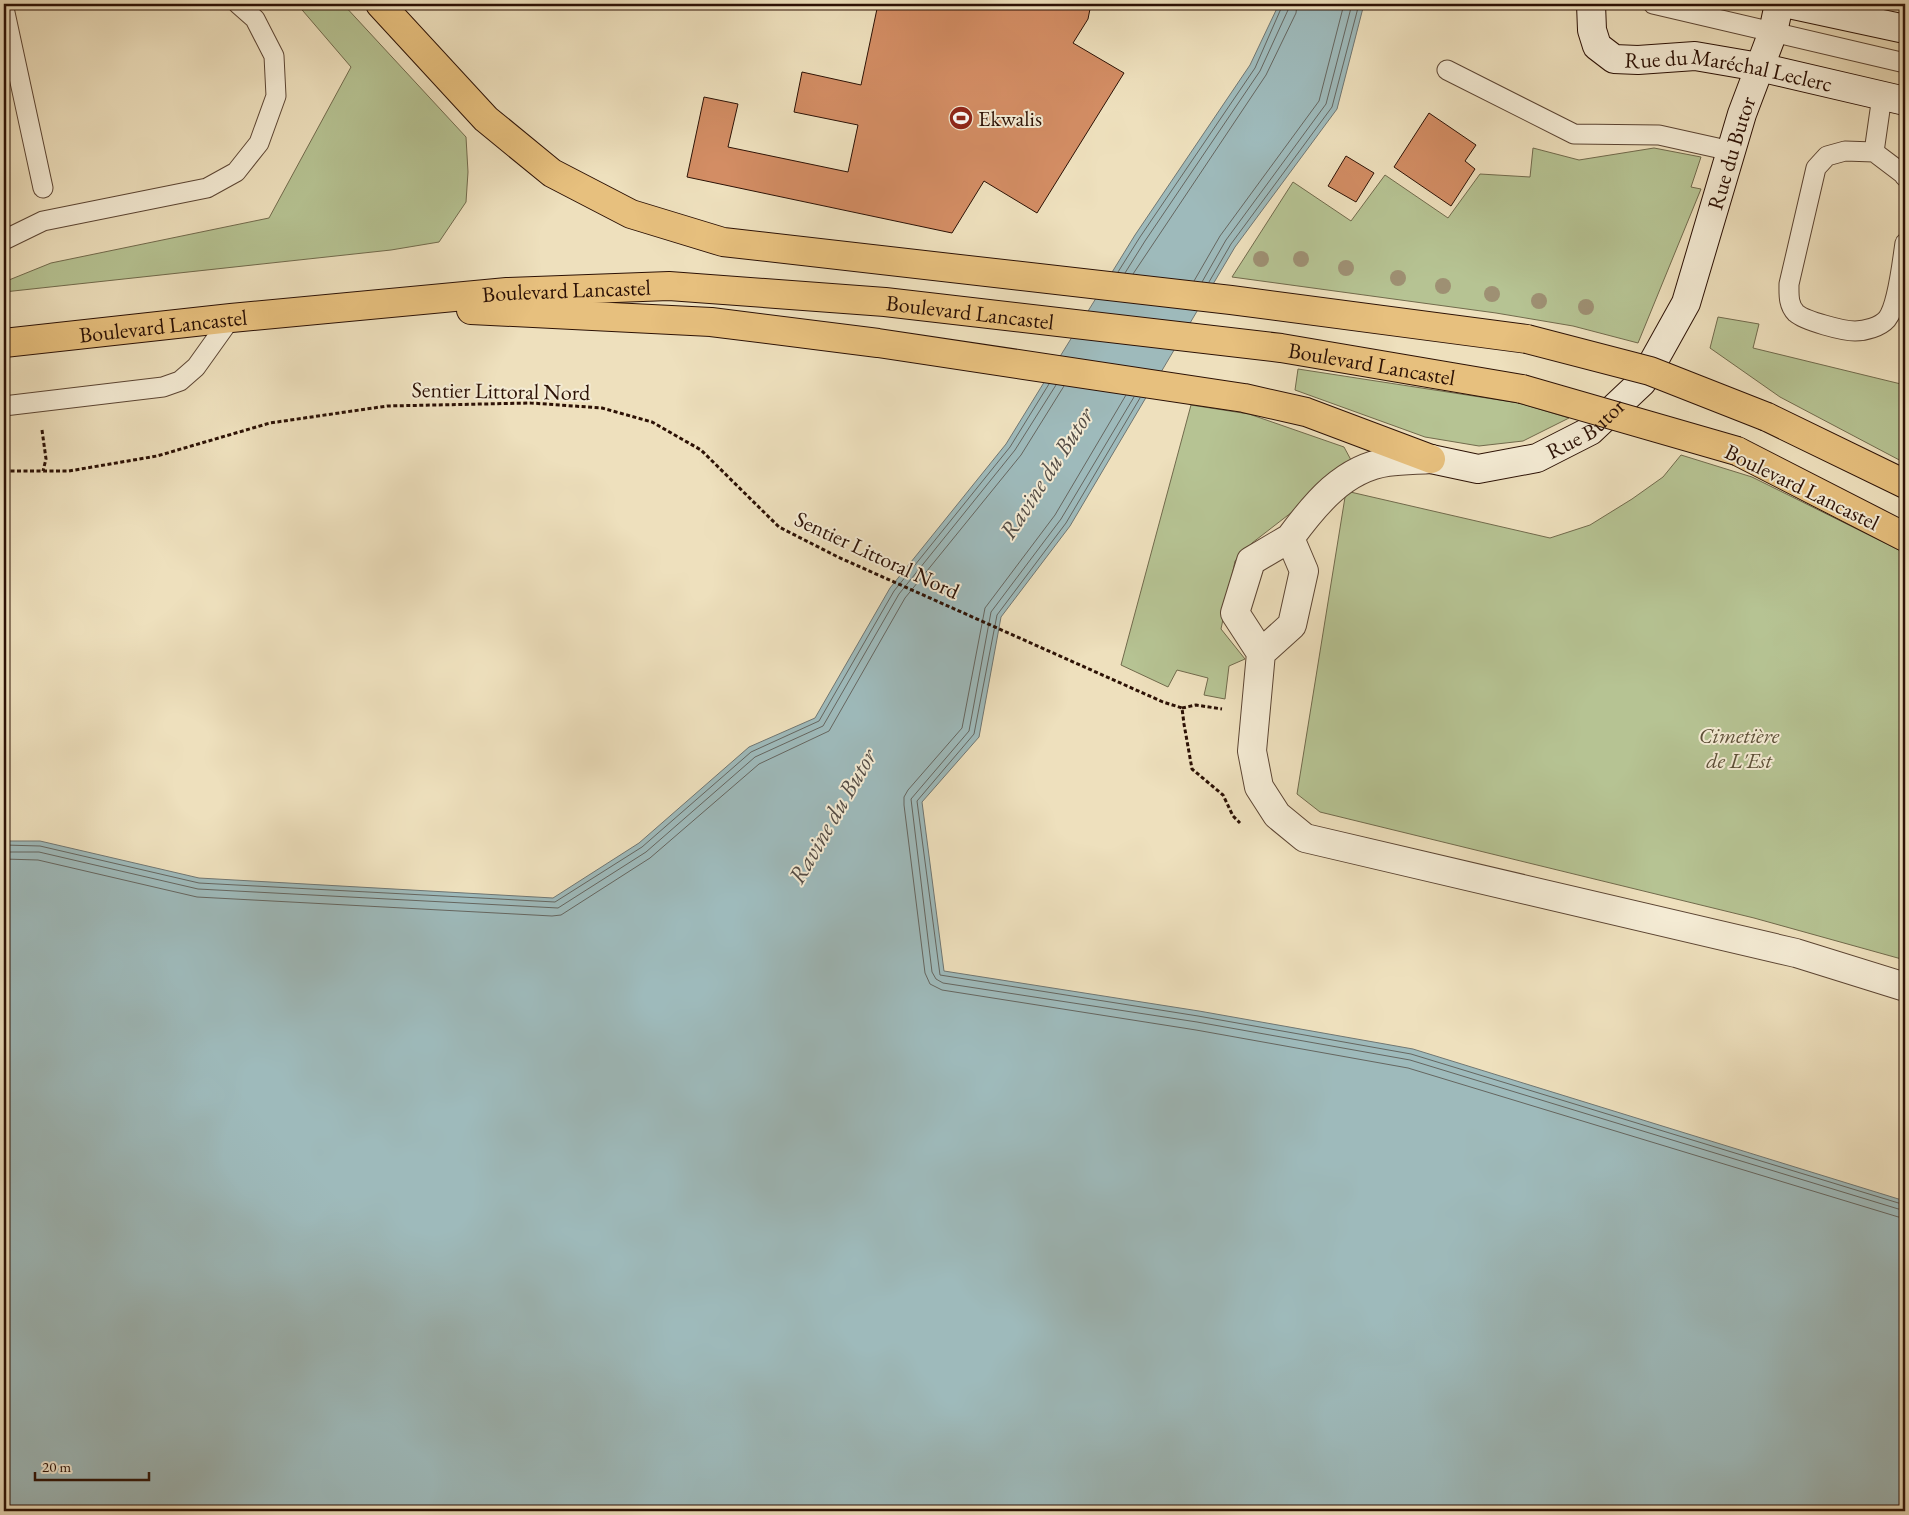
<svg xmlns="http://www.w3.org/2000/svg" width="1909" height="1515" font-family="'EB Garamond',serif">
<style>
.green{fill:#b6c393;stroke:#716a4c}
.water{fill:#9ebabb;stroke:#707672}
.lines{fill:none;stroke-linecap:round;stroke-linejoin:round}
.shore{stroke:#656660;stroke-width:1}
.building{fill:#d38d64;stroke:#2c1105}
.lane-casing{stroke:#5c4533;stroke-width:21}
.street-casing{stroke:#5c4533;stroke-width:30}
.secondary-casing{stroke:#2c1105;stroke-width:30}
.primary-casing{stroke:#2c1105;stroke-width:30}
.path{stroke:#2c1105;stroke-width:3;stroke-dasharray:4 2.5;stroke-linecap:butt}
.lane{stroke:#f4ebd4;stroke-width:19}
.street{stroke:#f4ebd4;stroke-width:28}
.secondary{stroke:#f4ebd4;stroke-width:28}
.primary{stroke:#e7c07e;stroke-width:28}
.primary-bridge-casing{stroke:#2c1105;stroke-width:30;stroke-linecap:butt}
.primary-bridge{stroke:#e7c07e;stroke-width:28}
.tree{fill:#9e9073}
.labels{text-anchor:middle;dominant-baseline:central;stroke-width:4;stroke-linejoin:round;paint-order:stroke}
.street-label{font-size:22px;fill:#2c1105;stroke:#f4ebd4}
.poi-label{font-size:22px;fill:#2c1105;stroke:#f4ebd4;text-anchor:start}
.park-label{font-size:22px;font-style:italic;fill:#5c4f37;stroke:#f4ebd4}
.water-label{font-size:24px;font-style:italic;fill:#544c45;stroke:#f4ebd4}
</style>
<rect width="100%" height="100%" fill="#eee0bd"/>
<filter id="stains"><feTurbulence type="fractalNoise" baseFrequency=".004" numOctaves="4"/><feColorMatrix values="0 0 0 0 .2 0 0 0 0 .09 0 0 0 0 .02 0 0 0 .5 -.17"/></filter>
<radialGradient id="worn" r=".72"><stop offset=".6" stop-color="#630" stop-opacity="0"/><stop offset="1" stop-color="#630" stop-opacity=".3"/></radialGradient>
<path class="green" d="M297,4h46l123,133 2,35 -2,30 -27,40 -48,8 -387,42v-10l47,-19 218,-45 82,-151z
M1533,148l46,12 75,-12 47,9 -10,30 10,2 -63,154 -65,-17 -77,-13 -264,-36 61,-95 58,39 34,-46 63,43 32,-44 50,3z
M1718,317l41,7 -6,24 152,37v78l-125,-66 -70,-49z
M1298,369l221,34 50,15 -46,23 -44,5 -54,-9 -130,-47z
M1191,405l58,9 95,33 7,13 -46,42 -53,41 -17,18 -14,68 24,30 -16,7 -4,33 -21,-4 4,-17 -31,-8 -9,17 -47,-22z
M1681,455l71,22 153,76v407l-151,-42 -434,-106 -23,-18 49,-303 204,47 40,-13 42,-26 31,-22z"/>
<path class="water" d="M1279,4h85l-27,105 -102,138 -165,279 -69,91 -22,120 -57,65 22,169 255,40 214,38 492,152v310h-1901v-670h36l159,37 354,20 86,-55 110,-96 66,-29 75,-130 116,-144 129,-209 115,-170z"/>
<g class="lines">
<path class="shore" d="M1118,272l22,-35 115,-169 28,-64
M1125,273l20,-32 115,-170 28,-61 2,-6
M1133,274l133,-199 30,-62 1,-9
M1194,281l26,-45 99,-135 25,-97
M1202,282l24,-42 100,-136 26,-100
M1209,282l22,-38 101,-137 27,-103
M1126,395l-71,120 -70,93 -23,120 -54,62 -4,7v8l21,168 5,11 12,6 254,40 212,38 497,151
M1134,397l-73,122 -70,93 -22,119 -58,68 21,173 4,7 7,4 254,39 213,38 495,151
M1140,398l-74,125 -69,92 -23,119 -57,67 23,174 258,41 213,38 494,151
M4,845l36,1 159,37 356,19 87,-55 109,-95 68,-31 75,-130 116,-144 39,-63
M4,852h35l159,37 360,19 88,-56 109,-95 68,-31 76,-132 116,-144 41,-65
M4,859l34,1 159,37 355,19 9,-1 89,-57 109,-94 70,-33 76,-133 116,-143 43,-69"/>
</g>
<path class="building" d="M878,4h213l-3,15 -15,24 51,30 -87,140 -53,-32 -32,52 -265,-56 17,-80 34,7 -10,43 120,25 10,-47 -64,-13 8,-40 59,13z
M1429,113l47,32 -11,16 10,8 -24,37 -57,-39z
M1346,156l28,17 -18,29 -28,-16z"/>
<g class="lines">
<g class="lane-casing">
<path id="lane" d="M1653,4l252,59
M4,8l39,180
M1447,70l127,64 85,1 72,16
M1874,152l8,-56
M1905,177l-2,-3 -29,-22 -29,-1 -18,5 -11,12 -27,116c0,10 -1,21 7,29 9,8 47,18 59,18 10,0 25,-4 32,-12 11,-14 15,-57 18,-76
M4,240l39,-19 164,-33 29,-16 23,-29 17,-47 -2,-40 -19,-37 -17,-15
M4,406l159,-19 17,-6 16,-14 35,-49"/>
</g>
<g class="street-casing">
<path id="street" d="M1431,459c-14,1 -29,1 -43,3 -44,6 -73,42 -98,76l14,33 -12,54 -31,28 -9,98 7,36 18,28 28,23 491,115 109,34
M1261,653l-26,-40 16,-52 39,-23"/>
</g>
<g class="secondary-casing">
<g id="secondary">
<path id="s1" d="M1591,4l1,26 5,16 17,13 24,1 57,-4 64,11 146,34"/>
<path d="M1789,4l116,25"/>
<path id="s2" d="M1431,459l47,10 59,-11 53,-27 52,-49 44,-79 56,-189 31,-82 6,-28"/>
</g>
</g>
<g class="primary-casing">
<g id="primary">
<path d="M380,4l106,115 66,54 79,41 92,28 508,58 296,39"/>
<path d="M471,310l240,12 167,21 366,55 62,14 125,47"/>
<path id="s3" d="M4,343l227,-25 276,-26 162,-6 216,16 396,46 241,41"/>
<path d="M1767,417l138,67"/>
<path d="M1737,451l168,86"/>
</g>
</g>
<path class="path" d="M42,430l4,29 -3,12
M4,471h65l88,-15 113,-33 117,-17 144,-3 71,5 50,14 49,28 78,77 59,30 325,145 19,6 2,16 8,45 31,26 10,21 7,7
M1182,708l14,-3 26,4"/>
<use href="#lane" class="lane"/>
<use href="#street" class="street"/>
<use href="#secondary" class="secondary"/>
<use href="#primary" class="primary"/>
<g class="primary-bridge-casing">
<path id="primary-bridge" d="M1527,339l123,32 117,46
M1522,389l215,62"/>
</g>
<use href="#primary-bridge" class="primary-bridge"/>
</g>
<g class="tree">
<circle cx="1261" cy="259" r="8"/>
<circle cx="1301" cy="259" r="8"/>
<circle cx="1346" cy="268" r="8"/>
<circle cx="1398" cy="278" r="8"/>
<circle cx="1443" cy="286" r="8"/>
<circle cx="1492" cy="294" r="8"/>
<circle cx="1539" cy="301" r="8"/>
<circle cx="1586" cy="307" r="8"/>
</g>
<defs>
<g id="stadium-disc" transform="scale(1.25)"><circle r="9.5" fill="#8f2418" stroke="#f4ebd4"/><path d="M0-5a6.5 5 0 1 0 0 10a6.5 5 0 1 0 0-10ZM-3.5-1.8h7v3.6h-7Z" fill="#fff"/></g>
</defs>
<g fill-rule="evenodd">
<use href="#stadium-disc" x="961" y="118"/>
</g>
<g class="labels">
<g class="street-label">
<text stroke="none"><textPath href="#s1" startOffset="180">Rue du Maréchal Leclerc</textPath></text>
<text stroke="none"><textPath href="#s2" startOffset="486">Rue du Butor</textPath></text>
<text stroke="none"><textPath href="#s3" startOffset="565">Boulevard Lancastel</textPath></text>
<text stroke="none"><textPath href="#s3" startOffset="970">Boulevard Lancastel</textPath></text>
<text stroke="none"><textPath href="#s3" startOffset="160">Boulevard Lancastel</textPath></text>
<text stroke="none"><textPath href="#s3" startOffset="1375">Boulevard Lancastel</textPath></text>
<text transform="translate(501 391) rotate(1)">Sentier Littoral Nord</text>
<text stroke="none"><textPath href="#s2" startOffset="165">Rue Butor</textPath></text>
<text transform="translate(1802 487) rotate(26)">Boulevard Lancastel</text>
<text transform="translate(877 555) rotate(25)">Sentier Littoral Nord</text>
</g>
<g class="poi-label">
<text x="978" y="118">Ekwalis</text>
</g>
<g class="park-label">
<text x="1739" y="735">Cimetière<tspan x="1739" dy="25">de L'Est</tspan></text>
</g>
<g class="water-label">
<text transform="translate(1046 473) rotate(-57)">Ravine du Butor</text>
<text transform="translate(832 816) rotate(-60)">Ravine du Butor</text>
</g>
</g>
<rect width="1909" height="1515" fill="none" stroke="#eee0bd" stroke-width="20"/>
<rect x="5" y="5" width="1899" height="1505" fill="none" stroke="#2c1105" stroke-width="2.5"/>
<rect x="10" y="10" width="1889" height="1495" fill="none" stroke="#2c1105"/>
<path d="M35 1472v8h114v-8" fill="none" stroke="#2c1105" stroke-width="2.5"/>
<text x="42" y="1472" font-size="15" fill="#2c1105" stroke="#f4ebd4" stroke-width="4" paint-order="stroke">20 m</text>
<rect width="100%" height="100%" filter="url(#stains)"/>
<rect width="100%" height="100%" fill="url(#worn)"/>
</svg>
